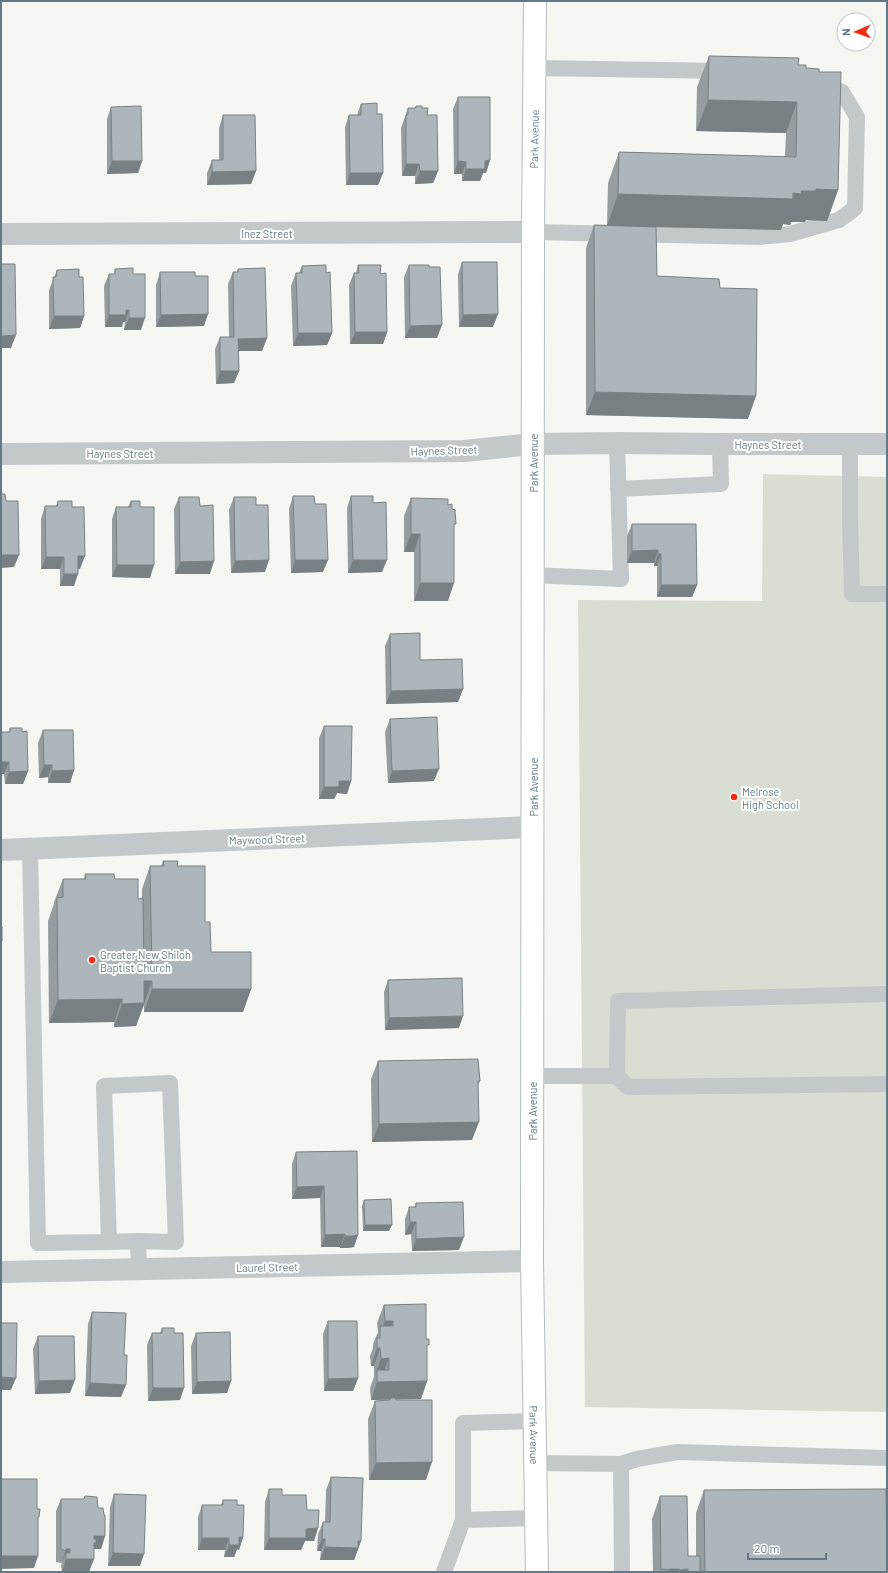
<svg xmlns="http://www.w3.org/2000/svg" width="888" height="1573" font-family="Barlow,sans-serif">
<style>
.green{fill:#d8ded2}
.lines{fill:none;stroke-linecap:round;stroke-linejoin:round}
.secondary-casing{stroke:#b5bcbf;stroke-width:24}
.service{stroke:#c3c8cb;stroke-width:16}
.minor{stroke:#c3c8cb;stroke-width:22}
.secondary{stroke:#fff;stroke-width:22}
.wall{fill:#959da1}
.shaded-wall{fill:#798083}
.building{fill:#adb7bb;stroke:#798083}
.poi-dot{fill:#f52c13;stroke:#fff;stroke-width:1.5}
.labels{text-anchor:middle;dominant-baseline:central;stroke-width:4;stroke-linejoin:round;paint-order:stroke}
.street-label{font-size:11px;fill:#627a86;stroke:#fff}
.poi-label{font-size:11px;fill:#627a86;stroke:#fff;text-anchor:start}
</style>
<rect width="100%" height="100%" fill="#f6f6f2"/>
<path class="green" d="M763,474l124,3v935l-302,-5 -7,-807 184,1z"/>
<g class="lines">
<g class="secondary-casing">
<g id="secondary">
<path id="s1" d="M535,1l-2,231 -1,1029 5,311"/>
</g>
</g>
<path class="service" d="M534,68l190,3
M533,232l227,5 30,-3 49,-14 16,-12 2,-91 -15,-25 -22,-9
M850,445v76l2,73h35
M618,489l103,-5 -1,-40
M532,575l89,4 -4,-136
M30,849l8,394 71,-1
M532,1076h85l11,11 259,-3
M617,1076l1,-75 269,-7
M138,1241l-29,1 -5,-156 66,-3 6,159 -38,-1 1,28
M535,1421l-72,2v97l73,-2
M535,1463l86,1 16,-5 40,-7 210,6
M621,1464l1,108
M444,1572l19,-52"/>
<path class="minor" d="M1,234l532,-2
M1,454l463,-3 69,-7 84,-1 103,1h167
M1,850l532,-23
M1,1272l531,-11"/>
<use href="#secondary" class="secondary"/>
</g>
<path class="wall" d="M709,56l89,9 8,3 13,4 19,118 -11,31 -21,-1 -1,2h-14l-1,3 -7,-1 -2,6 -125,-3 1,49 63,12 28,131 -162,-4v-167l8,-23 13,1 1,-43 11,-31 166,5 1,-24 -90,-2 1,-44z
M458,97l32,63 -4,13h-3l-3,8h-18v-7h-8l-1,-65z
M361,104l22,69 -5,12h-32l-1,-58 4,-12h8z
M416,106l6,2 5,7 11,56 -5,12 -18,1v-8h-13l-1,-48 7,-20h7z
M111,107l31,54 -4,12 -31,1v-55z
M223,115l33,56 -5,13 -44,1v-12l5,-13h7v-32z
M462,262l31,65h-34l-1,-53z
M358,265l22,9 7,58 -4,12h-33l-1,-59 5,-12h2z
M409,265l28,73h-32l-1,-61z
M302,266l24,7 6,60 -5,12 -34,1 -2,-60 5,-13h3z
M115,269l18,5 8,56h-17l1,-8h-2l-1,5h-17l-1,-41 5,-12h5z
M238,269l29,69 -5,13h-24l1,20 -5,12 -18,1 -1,-35 5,-12h9l-1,-53 5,-12h4z
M57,270l22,7 5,39 -4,12 -31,1v-39z
M160,272l35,4 9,50 -48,1v-42z
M293,496l22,8 8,68 -32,1 -2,-64z
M351,496l22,7 9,69 -34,1 -1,-65z
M179,497l21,9 10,68h-35l-1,-65z
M234,497l22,8 9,67 -34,1 -2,-63z
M411,498l37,7 4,4 2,19 -6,73h-34v-49h-10v-36z
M58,501l14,6 8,62h-2l-4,17h-14v-17h-19v-50l4,-13h11z
M131,501l9,6 10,71 -38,-1v-58l4,-12h12z
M632,524l65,61 -5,12h-35v-31h-3v-3h-27v-27z
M390,634l30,26 43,29 -5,13 -72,2 -1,-58z
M390,719l44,62 -46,2 -3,-51z
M324,726l27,55 -4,13 -10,-1 -3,6h-15v-61z
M10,728l12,4 6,39 -5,13h-18l-1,-10h-3v-42h8z
M43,730l31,40 -4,13h-22v-6l-9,1 -1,-35z
M163,861l14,5 28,56 6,30 40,37 -8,23h-99v-7l-8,21 -22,1v-5l-65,1 -1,-102 6,-17v-2l9,-23h21l1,-5 30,5 23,20 4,-1v-9l8,-23h11z
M388,980l71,48 -74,2 -1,-38z
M378,1061l102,20 -2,4 -6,55 -100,2 -1,-63z
M357,1151l-3,96 -7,1h-7v-1h-19l-1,-49 -28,1v-35l4,-12z
M364,1200l25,31h-26l-1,-25z
M416,1203l43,47 -47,1 -1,-17 -6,1v-16l4,-12h6z
M384,1305l43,46v30l-6,18h-25l30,81h-57l-1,-61 7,-18 15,-1v-1l-19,1 -1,-12 4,-11v-11h-3l-1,-10 3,-8v-4l5,-12 -1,-9z
M92,1312l29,85 -36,-1 3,-72z
M328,1321l30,57 -5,13h-29l-1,-57z
M162,1328l12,5 6,67 -32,1 -1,-56 5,-12h8z
M196,1333l35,48 -4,12 -35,1 -1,-48z
M38,1336l32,57 -35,1 -2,-45z
M331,1477l30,64 -7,19h-34l1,-9h-4l1,-17 5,-12h2l1,-32z
M269,1489l13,6 25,15 11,18 -4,13h-9l-4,9h-37l1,-48z
M704,1490l182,53 1,29h-234l-1,-53 8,-23 28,60h8v-43z
M114,1494l26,72h-32l2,-59z
M85,1496l13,12 7,28 -4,13h-7l-5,23h-27l-1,-7 2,-3 -1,1 -6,-1v-51l5,-12h23z
M223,1500l14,5 6,32 -4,13 -2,-1 -3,8h-10l1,-7h-27v-33l4,-12h19z"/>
<path class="shaded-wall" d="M708,100l89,2 -11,31 -90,-2z
M490,160l-4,13h-3l-3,8h-18l4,-12 19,-8z
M112,161h30l-4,12 -31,1z
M458,161l8,1 -4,12h-8z
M406,164h13l-4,12h-13z
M256,171l-5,13 -44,1 5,-13z
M420,171h18l-5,12 -18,1z
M350,173h33l-5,12h-32z
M816,189l22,1 -11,31 -21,-1 -1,2h-14l-1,3 -7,-1 -2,6 -174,-4 11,-32 175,-1 8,-2z
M126,310h3l-4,12h-2l-1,5h-17l4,-12z
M208,314l-4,12 -48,1 5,-12z
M498,314l-5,13h-34l4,-12z
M54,316h30l-4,12 -31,1z
M129,318h16l-4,12h-17z
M442,325l-5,13h-32l5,-12z
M355,332h32l-4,12h-33z
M298,333h34l-5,12 -34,1z
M16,335l-5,13h-10v-12z
M267,338l-5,13h-29l5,-12z
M220,371h19l-5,12 -18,1z
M595,392l161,4 -8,23 -162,-4z
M411,534h9l-6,18h-10z
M658,550l-4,13h-27l5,-12z
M658,554h3l-4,12h-3z
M1,555h18l-5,12 -13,1z
M78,556h7l-5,13h-6z
M46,557h18l-4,12h-19z
M269,560l-4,12 -34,1 4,-12z
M295,560h33l-5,12 -32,1z
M353,560h34l-5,12 -34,1z
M214,561l-4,13h-35l5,-12z
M117,565h37l-4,13 -38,-1z
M64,574h14l-4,12h-14z
M420,583h34l-6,18h-34z
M661,585h36l-5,12h-35z
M463,689l-5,13 -72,2 5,-13z
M1,762h8l-5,12h-3z
M44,765h8l-4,12 -9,1z
M439,769l-5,12 -46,2 4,-12z
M74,770l-4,13h-22l4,-12z
M28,771l-5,13h-18l4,-12z
M339,781h12l-4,13 -10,-1 -3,6h-15l5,-12z
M144,981h8l-16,45 -22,1 8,-23z
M152,989h99l-8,23h-99z
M122,999l-8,23 -65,1 9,-23z
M463,1016l-4,12 -74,2 4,-12z
M479,1122l-7,18 -100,2 7,-18z
M324,1186l-4,12 -28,1 5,-12z
M410,1222h6l-5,12 -6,1z
M365,1225h27l-3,6h-26z
M345,1234l-5,13h-19l4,-12z
M358,1235l-4,12 -7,1h-7l5,-12z
M464,1237l-5,13 -47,1 4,-12z
M385,1321h8l-6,18 -7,-5z
M377,1348h3l-6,18h-3z
M389,1358l-7,18 -5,-6 -3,7 7,-18z
M1,1377l15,1 -5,12h-10z
M358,1378l-5,13h-29l4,-12z
M75,1380l-5,13 -35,1 4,-13z
M231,1381l-4,12 -35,1 5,-12z
M427,1381l-6,18 -50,1 6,-18z
M90,1383l36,2 -5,12 -36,-1z
M153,1388h31l-4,12 -32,1z
M432,1462l-6,18h-57l7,-17z
M318,1528l-4,13h-9l-4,9h-37l5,-12 37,-9z
M94,1536h11l-4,13h-7l-2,7z
M239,1537h4l-4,13 -2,-1 -3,8h-10l5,-12z
M202,1538h27l-4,12h-27z
M322,1539h3l-4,12h-4z
M358,1541h3l-7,19h-34l5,-13z
M66,1549h4l-4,10h28l-5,13h-27l4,-13v-6l-4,9z
M113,1553l31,1 -4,12h-32z
M1,1556h37l-4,12 -33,1z
M670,1569h9l-1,3h-9z
M688,1569l-1,3h-8l1,-2z"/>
<path class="building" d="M709,56l90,2 -1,7h8v3l13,1v3h22l-3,118 -22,-1v2h-15l1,3 -9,-1v6l-175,-5 1,-42 177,5 1,-55 -89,-2z
M458,97h32v63l-5,1v8h-19v-7l-8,-1z
M377,103v11h5l1,59h-33l-1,-58h12v-11z
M141,106l1,55h-30l-1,-54z
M416,106h6v2h6l-1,7h10l1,56h-18l-1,-7h-13v-49h2v-7h8z
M223,115h32l1,56 -44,1v-12h11z
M594,225l62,2 1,49 62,3 1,9 37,1 -1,107 -161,-4z
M462,262h35l1,52 -35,1z
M1,264h14l1,71 -15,1z
M326,265v8l4,-1 2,61h-34l-2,-60h6v-7z
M358,265h23l-1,9 6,-1 1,59h-32l-1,-59h5z
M409,265h20v2h11l2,58 -32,1z
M133,268v6h12v44h-16v-8h-3v5h-17v-41h6v-5z
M265,268l2,70 -29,1 1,32h-19v-34h14l-1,-65h5v-3z
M79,269v8h4l1,39h-30l-1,-39h3l1,-7z
M160,272h35v4h13v38l-47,1z
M1,494h4l1,7h12l1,54h-18z
M293,496h21l1,8h11l2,56h-33z
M351,496h22v7l13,-1 1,58h-34z
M179,497h20l1,9 13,-1 1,56 -34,1z
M234,497h22v8h12l1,55 -34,1z
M411,498l37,1v6l4,-1v5l3,1 1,14h-2v59h-34v-49h-9z
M58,501h14v6h12l1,49h-7v18h-14v-17h-18l-1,-51h12z
M131,501h9v6h14v58h-37l-1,-58h15z
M632,524h64l1,61h-36v-31h-3v-4l-26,1z
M420,633v27l42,-1 1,30 -72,2 -1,-57z
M437,717l2,52 -47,2 -2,-52z
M324,726h28l-1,55h-12v6h-15z
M10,728h12v4l5,-1 1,40 -19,1v-10h-8v-30h9z
M43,730h30l1,40 -22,1v-6h-8z
M163,861h15l-1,5h28v56h5l1,30h40v37h-99v-8h-8v22l-22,1v-5l-64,1 -1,-102 6,-1v-18h23l-1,-5h29l1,5h23v20l5,-1 1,74h8l-2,-106h14z
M1,927h1v14h-1z
M462,978l1,38 -74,2 -1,-38z
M478,1059l2,22h-2l1,41 -100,2 -1,-63z
M357,1151l1,84 -6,1h-7v-2l-20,1 -1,-49 -27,1 -1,-35z
M391,1199l1,26h-27l-1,-25z
M463,1202l1,35 -48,2v-17h-6l-1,-15h7v-4z
M426,1304v35h3v6h-2v36l-50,1v-12h12v-12l-8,1 -1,-11h-3v-10h3v-12h13v-5h-8l-1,-16z
M92,1312l34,1 -2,42h3l-1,30 -36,-2z
M328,1321h29l1,57 -30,1z
M1,1323h16l-1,55 -15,-1z
M162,1328h12v5h9l1,55h-31l-1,-55h10z
M230,1332l1,49 -34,1 -1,-49z
M38,1336h36l1,44 -36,1z
M390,1398h6v2h36v62l-56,1 -1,-62 15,-1z
M331,1477l32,1 -2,63h-3v7l-33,-1v-8h-3l1,-17h7z
M1,1479h36v30h3l-1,8h-1v39h-37z
M269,1489h13v6h24l1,15h12l-1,18 -12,1v9h-37z
M886,1489l1,83h-182l-1,-82z
M114,1494l32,1 -2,59 -31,-1z
M85,1496l12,1 1,11h5l1,7h1v21h-11v3h2v4h-2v16h-28v-6h4v-4h-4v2l-5,-2v-50h23z
M660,1496h27l1,60h12v16h-12v-3l-8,1 -1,-1h-9v1l-9,-1z
M223,1500h14v5h7l-1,32h-4v8h-10v-7h-27v-33h21z"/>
<g class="poi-dot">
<circle cx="734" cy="797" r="4"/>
<circle cx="92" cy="960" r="4"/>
</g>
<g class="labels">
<g class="street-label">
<text transform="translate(534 139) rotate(-89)">Park Avenue</text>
<text x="267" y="233">Inez Street</text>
<text x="768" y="444">Haynes Street</text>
<text transform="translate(444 450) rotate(-2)">Haynes Street</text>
<text x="120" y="453">Haynes Street</text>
<text transform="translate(533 463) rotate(-90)">Park Avenue</text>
<text transform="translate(533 787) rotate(-90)">Park Avenue</text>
<text transform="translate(267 839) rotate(-2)">Maywood Street</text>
<text transform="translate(532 1111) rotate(-90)">Park Avenue</text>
<text transform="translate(267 1267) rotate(-1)">Laurel Street</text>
<text stroke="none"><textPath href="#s1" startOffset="1434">Park Avenue</textPath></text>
</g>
<g class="poi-label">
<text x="742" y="791">Melrose<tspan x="742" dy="13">High School</tspan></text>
<text x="100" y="954">Greater New Shiloh<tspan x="100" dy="13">Baptist Church</tspan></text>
</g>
</g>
<rect width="888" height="1573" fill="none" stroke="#627a86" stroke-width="4"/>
<g transform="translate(856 32) rotate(268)"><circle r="19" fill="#ffffff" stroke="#c0cacf"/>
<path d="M0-3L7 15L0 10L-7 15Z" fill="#f52c13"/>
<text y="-6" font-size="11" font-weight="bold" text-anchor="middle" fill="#627a86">N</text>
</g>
<path d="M748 1553v6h78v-6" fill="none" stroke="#627a86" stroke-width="2"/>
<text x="754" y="1553" font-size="12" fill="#627a86" stroke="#ffffff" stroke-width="3" paint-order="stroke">20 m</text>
</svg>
